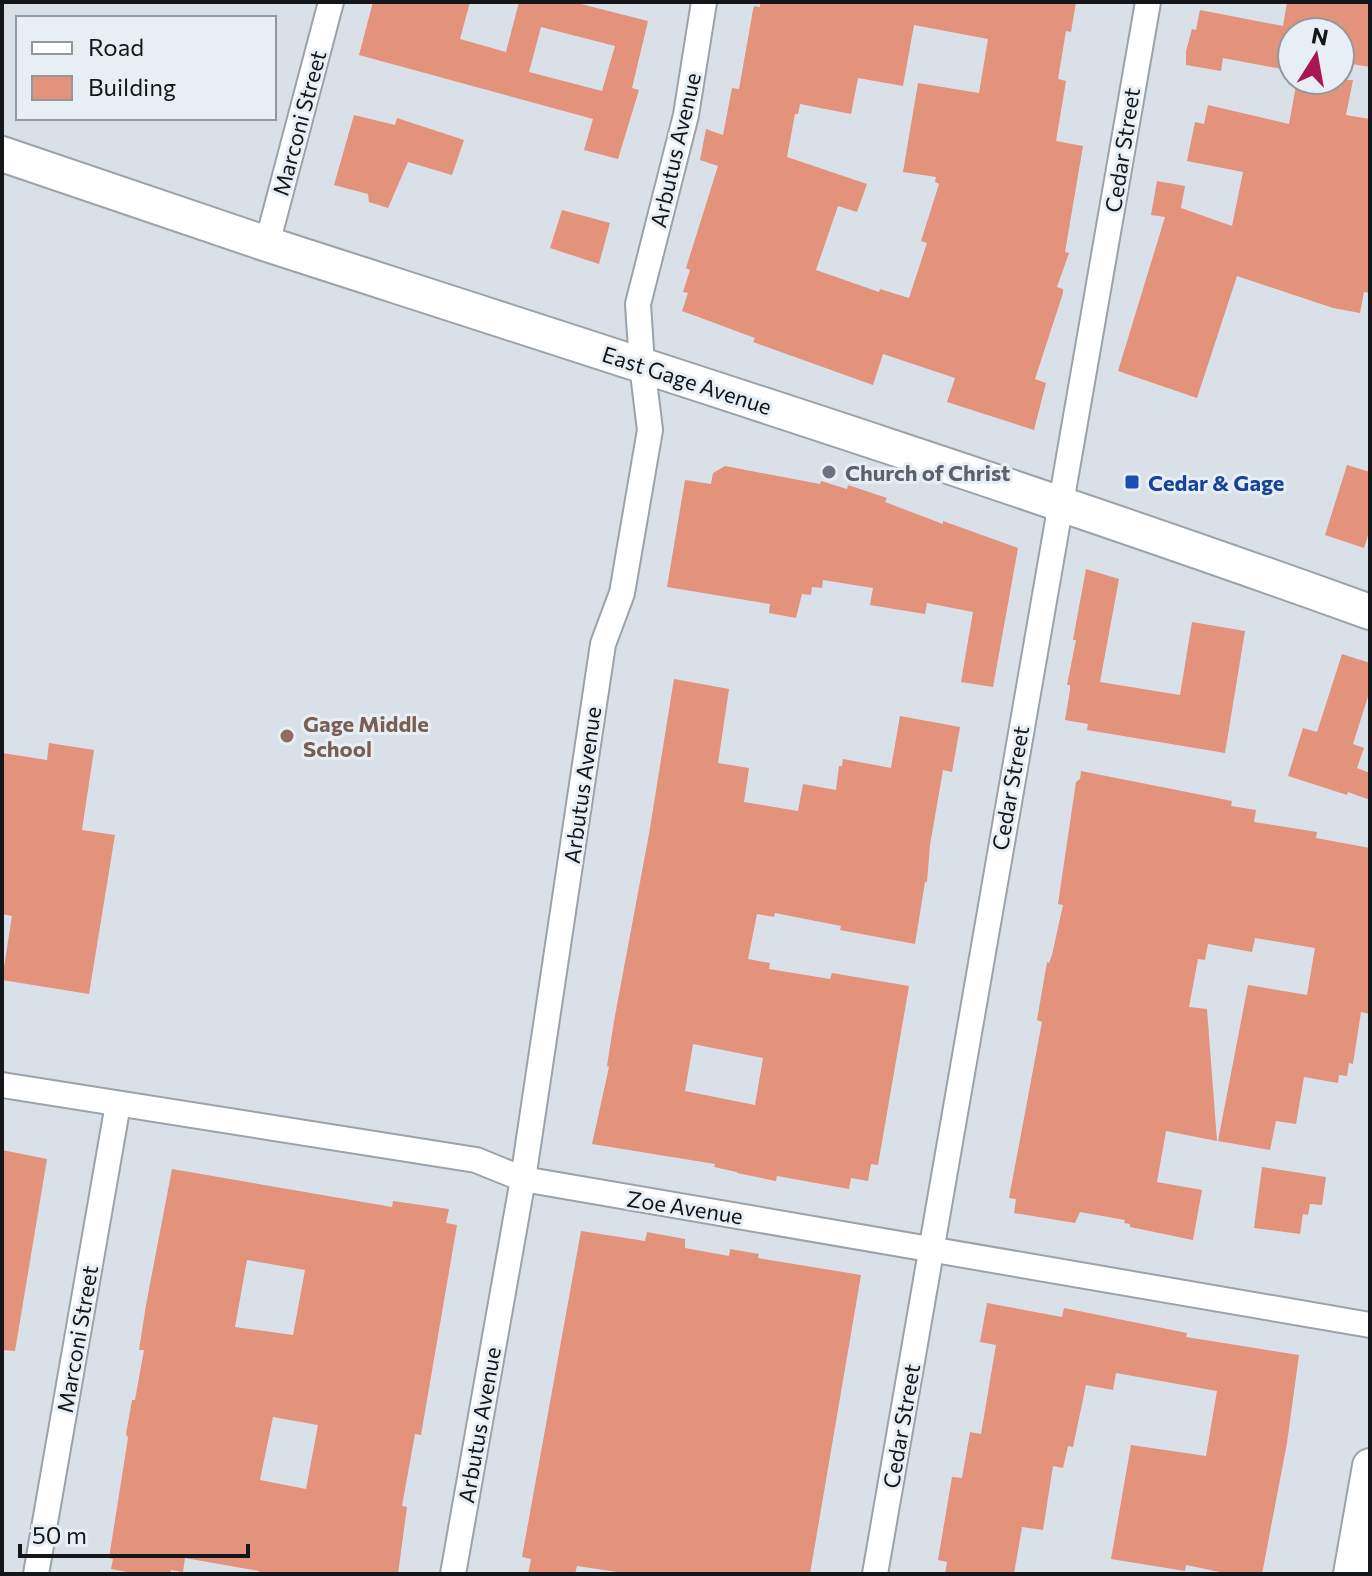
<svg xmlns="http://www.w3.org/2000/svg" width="1372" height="1576" font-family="Commissioner,sans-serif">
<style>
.building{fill:#e3927c;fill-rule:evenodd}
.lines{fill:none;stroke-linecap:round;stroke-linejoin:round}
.street-casing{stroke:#9ba2a8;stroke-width:28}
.secondary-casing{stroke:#9ba2a8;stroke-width:38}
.street{stroke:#fff;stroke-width:24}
.secondary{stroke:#fff;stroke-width:34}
.worship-dot{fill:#6b7280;stroke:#e7eef4;stroke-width:3}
.transit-dot{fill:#1a4fb4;stroke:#e7eef4;stroke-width:3}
.education-dot{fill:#8d6e63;stroke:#e7eef4;stroke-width:3}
.labels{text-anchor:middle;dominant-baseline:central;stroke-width:6;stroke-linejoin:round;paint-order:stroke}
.street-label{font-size:22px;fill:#141619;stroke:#e7eef4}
.worship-label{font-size:22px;font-weight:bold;fill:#5b616d;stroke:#e7eef4;text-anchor:start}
.transit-label{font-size:22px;font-weight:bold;fill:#164399;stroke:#e7eef4;text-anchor:start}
.education-label{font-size:22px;font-weight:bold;fill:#785e54;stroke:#e7eef4;text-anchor:start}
</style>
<rect width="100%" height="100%" fill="#dae0e7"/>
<path class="building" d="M373,2h97l-10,37 46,13 13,-50h54l75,19 -16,67 7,2 -21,69 -34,-9 9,-31 -234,-64zM541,27l74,19 -13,45 -73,-19z
M760,2h316l-5,30 -5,-1 -8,48 8,2 -10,60 27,5 -18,106 4,1 -12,34 6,2v4l-28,86 11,4 -12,47 -87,-28 8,-24 -72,-24 -10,31 -120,-43 2,-4 -73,-27 6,-18 -5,-1 7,-22 -4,-2 32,-102 -18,-6 6,-31 17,6 9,-47 7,1 14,-79 1,-4 6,1zM914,25l74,14 -9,54 -61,-10 -15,89 33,5 -1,5 4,2 -18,57 6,2 -18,55 -29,-9 -1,3 -63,-22 22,-64 19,6 10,-28 -80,-27 8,-43h3l2,-10 51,10 7,-36 45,8z
M1287,2h83v65l-30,-5v-30h-48v39l-69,-13 -2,13 -35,-6v-14l6,-22 4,1 4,-20 83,16z
M1297,80h56l-7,35 24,4v174l-6,-1 -4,21 -27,-5 -96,-32 -40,122 -79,-27 47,-154 -14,-2 6,-34 28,5 -4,22 51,18 11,-54 -56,-11 8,-39 9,2 4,-19 81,19z
M354,115l41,10 2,-7 67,22 -12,35 -44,-13 -20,46 -19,-6 -1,-8 -34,-9z
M562,210l48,13 -11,41 -49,-16z
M1347,465l23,7v57l-6,19 -39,-13z
M725,466l95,18 1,-3 26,8 1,-4 39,13 -2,4 58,22v-3l75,27 -25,139 -32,-5 12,-70 -46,-9 -2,11 -55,-9 3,-17 -50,-8 -1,8 -10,-1 -1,8 -9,-1 -6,24 -27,-5 1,-9 -103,-17 18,-107 26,4 2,-11z
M1086,569l33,10 -19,103 80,13 12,-73 53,9 -20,122 -138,-23 1,-6 -23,-4 5,-30v-5h-3l9,-45h-3z
M1342,654l28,9v27l-17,54 11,4 -7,20 13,5v27l-22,-8 -1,3 -59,-19 15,-48 14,4z
M674,679l55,10 -11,74 31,5 -5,34 54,9 5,-27 33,6 3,-24h3l1,-7 48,9 9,-52 60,11 -8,45 -9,-2 -13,75 -3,37h-2l-10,62 -75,-14 1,-4 -66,-13 -1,4 -17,-3 -9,45 22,4 -1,6 61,10 2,-6 77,13 -31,179 -7,-1 -3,17 -17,-3 -2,11 -72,-13 -1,5 -39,-8v-1l-23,-5 1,-3 -123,-20 17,-77 -2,-1 7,-45 35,-187zM693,1044l70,14 -8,47 -70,-14z
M49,743l45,7 -12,80 33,5 -26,159 -87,-14 10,-64 -10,-2v-161l45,7z
M1081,771l151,30 -1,5 25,4 -2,12 63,10 -1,6 54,10v166l-9,-2 -8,52 -4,-1 -2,13 -8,-1 -1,8 -34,-6 -8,47 -20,-3 -6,29 -52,-9 30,-156 59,10 8,-47 -60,-10 -3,14 -44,-8 -3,16 -7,-1 -9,48 18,2 10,132 -51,-10 -9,51 45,8 -9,50 -63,-13v-3l-6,-1 1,-3 -45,-8 -5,11 -61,-10 2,-14 -7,-1 33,-176 -5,-2 10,-58 2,1 3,-8 11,-50 -5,-1 18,-122 4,-3z
M2,1150l45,9 -32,192 -13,-1z
M1262,1167l64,10 -4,28 -12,-1 -2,11 -5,-1 -3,20 -46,-6z
M172,1169l220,38 1,-6 56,8 -3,14 11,2 -36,210 -6,-1 -13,72 5,1 -9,67h-139v-3l-74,-13 -2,14 -12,-2 -1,4h-32l-27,-5 2,-10 -4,-1 19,-120 -2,-4 6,-34h3l9,-50h-5l7,-45zM247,1260l58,10 -12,65 -58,-8zM273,1417l45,8 -12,64 -46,-9z
M581,1231l64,10 2,-9 38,7v9l44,8 1,-7 29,5 -1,4 103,17 -51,299h-180l-53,-8 -2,8h-47l3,-15 -9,-2z
M987,1303l75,14 2,-9 123,25 -1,4 113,18 -12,88 -25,131 -42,-2 -34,-7 -1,6 -74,-12 20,-114 75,11 11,-65 -101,-18 -3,17 -27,-5 -13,62 -5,-1 -5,22 -10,-2 -10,64 -21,-3 -8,47h-69l2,-12 -9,-2 14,-83 10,1 8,-46 11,2 15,-89 -16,-3z"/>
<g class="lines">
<g class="street-casing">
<path id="street" d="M267,244l64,-242
M2,1085l474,75 47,19 847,146
M36,1574l82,-470
M453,1574l70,-395 80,-535 19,-51 28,-163 -8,-65 -4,-61 48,-189 18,-113
M875,1574l273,-1572"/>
</g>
<g class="secondary-casing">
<path id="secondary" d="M2,154c89,30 178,61 268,91 368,119 736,236 1100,367
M1351,1574l19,-108"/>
</g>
<use href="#street" class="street"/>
<use href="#secondary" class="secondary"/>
</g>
<circle class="worship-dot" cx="829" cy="472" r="8"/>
<rect class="transit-dot" x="1124" y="474" width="16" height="16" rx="4"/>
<circle class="education-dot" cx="287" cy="736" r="8"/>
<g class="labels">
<g class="street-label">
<text transform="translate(299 123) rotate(-75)">Marconi Street</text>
<text transform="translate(675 150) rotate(-77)">Arbutus Avenue</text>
<text transform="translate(1122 150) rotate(-81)">Cedar Street</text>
<text transform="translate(687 380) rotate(18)">East Gage Avenue</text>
<text transform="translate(582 785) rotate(-82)">Arbutus Avenue</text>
<text transform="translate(1010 788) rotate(-80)">Cedar Street</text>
<text transform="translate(685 1207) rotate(9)">Zoe Avenue</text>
<text transform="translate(77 1339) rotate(-80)">Marconi Street</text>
<text transform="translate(479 1425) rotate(-80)">Arbutus Avenue</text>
<text transform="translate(901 1426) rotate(-80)">Cedar Street</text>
</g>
<g class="worship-label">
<text x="845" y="472">Church of Christ</text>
</g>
<g class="transit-label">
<text x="1148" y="482">Cedar &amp; Gage</text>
</g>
<g class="education-label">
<text x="303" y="723">Gage Middle<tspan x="303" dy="25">School</tspan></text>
</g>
</g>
<rect width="1372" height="1576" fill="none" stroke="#141619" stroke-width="8"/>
<rect x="16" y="16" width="260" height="104" fill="#e7eef4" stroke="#93989c" stroke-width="2"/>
<rect x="32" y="42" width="40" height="12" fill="#ffffff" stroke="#93989c" stroke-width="2"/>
<text x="88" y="56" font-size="24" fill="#141619">Road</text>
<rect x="32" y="76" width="40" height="24" fill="#e3927c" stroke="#93989c" stroke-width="2"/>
<text x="88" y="96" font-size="24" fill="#141619">Building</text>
<g transform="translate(1316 56) rotate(11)"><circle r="38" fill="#e7eef4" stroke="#93989c" stroke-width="2"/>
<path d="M0-6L14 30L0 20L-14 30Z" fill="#a71754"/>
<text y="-12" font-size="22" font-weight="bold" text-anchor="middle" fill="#141619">N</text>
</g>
<path d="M20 1544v12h228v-12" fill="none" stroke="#141619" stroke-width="4"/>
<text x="32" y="1544" font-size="24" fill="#141619" stroke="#e7eef4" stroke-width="6" paint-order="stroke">50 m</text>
</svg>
